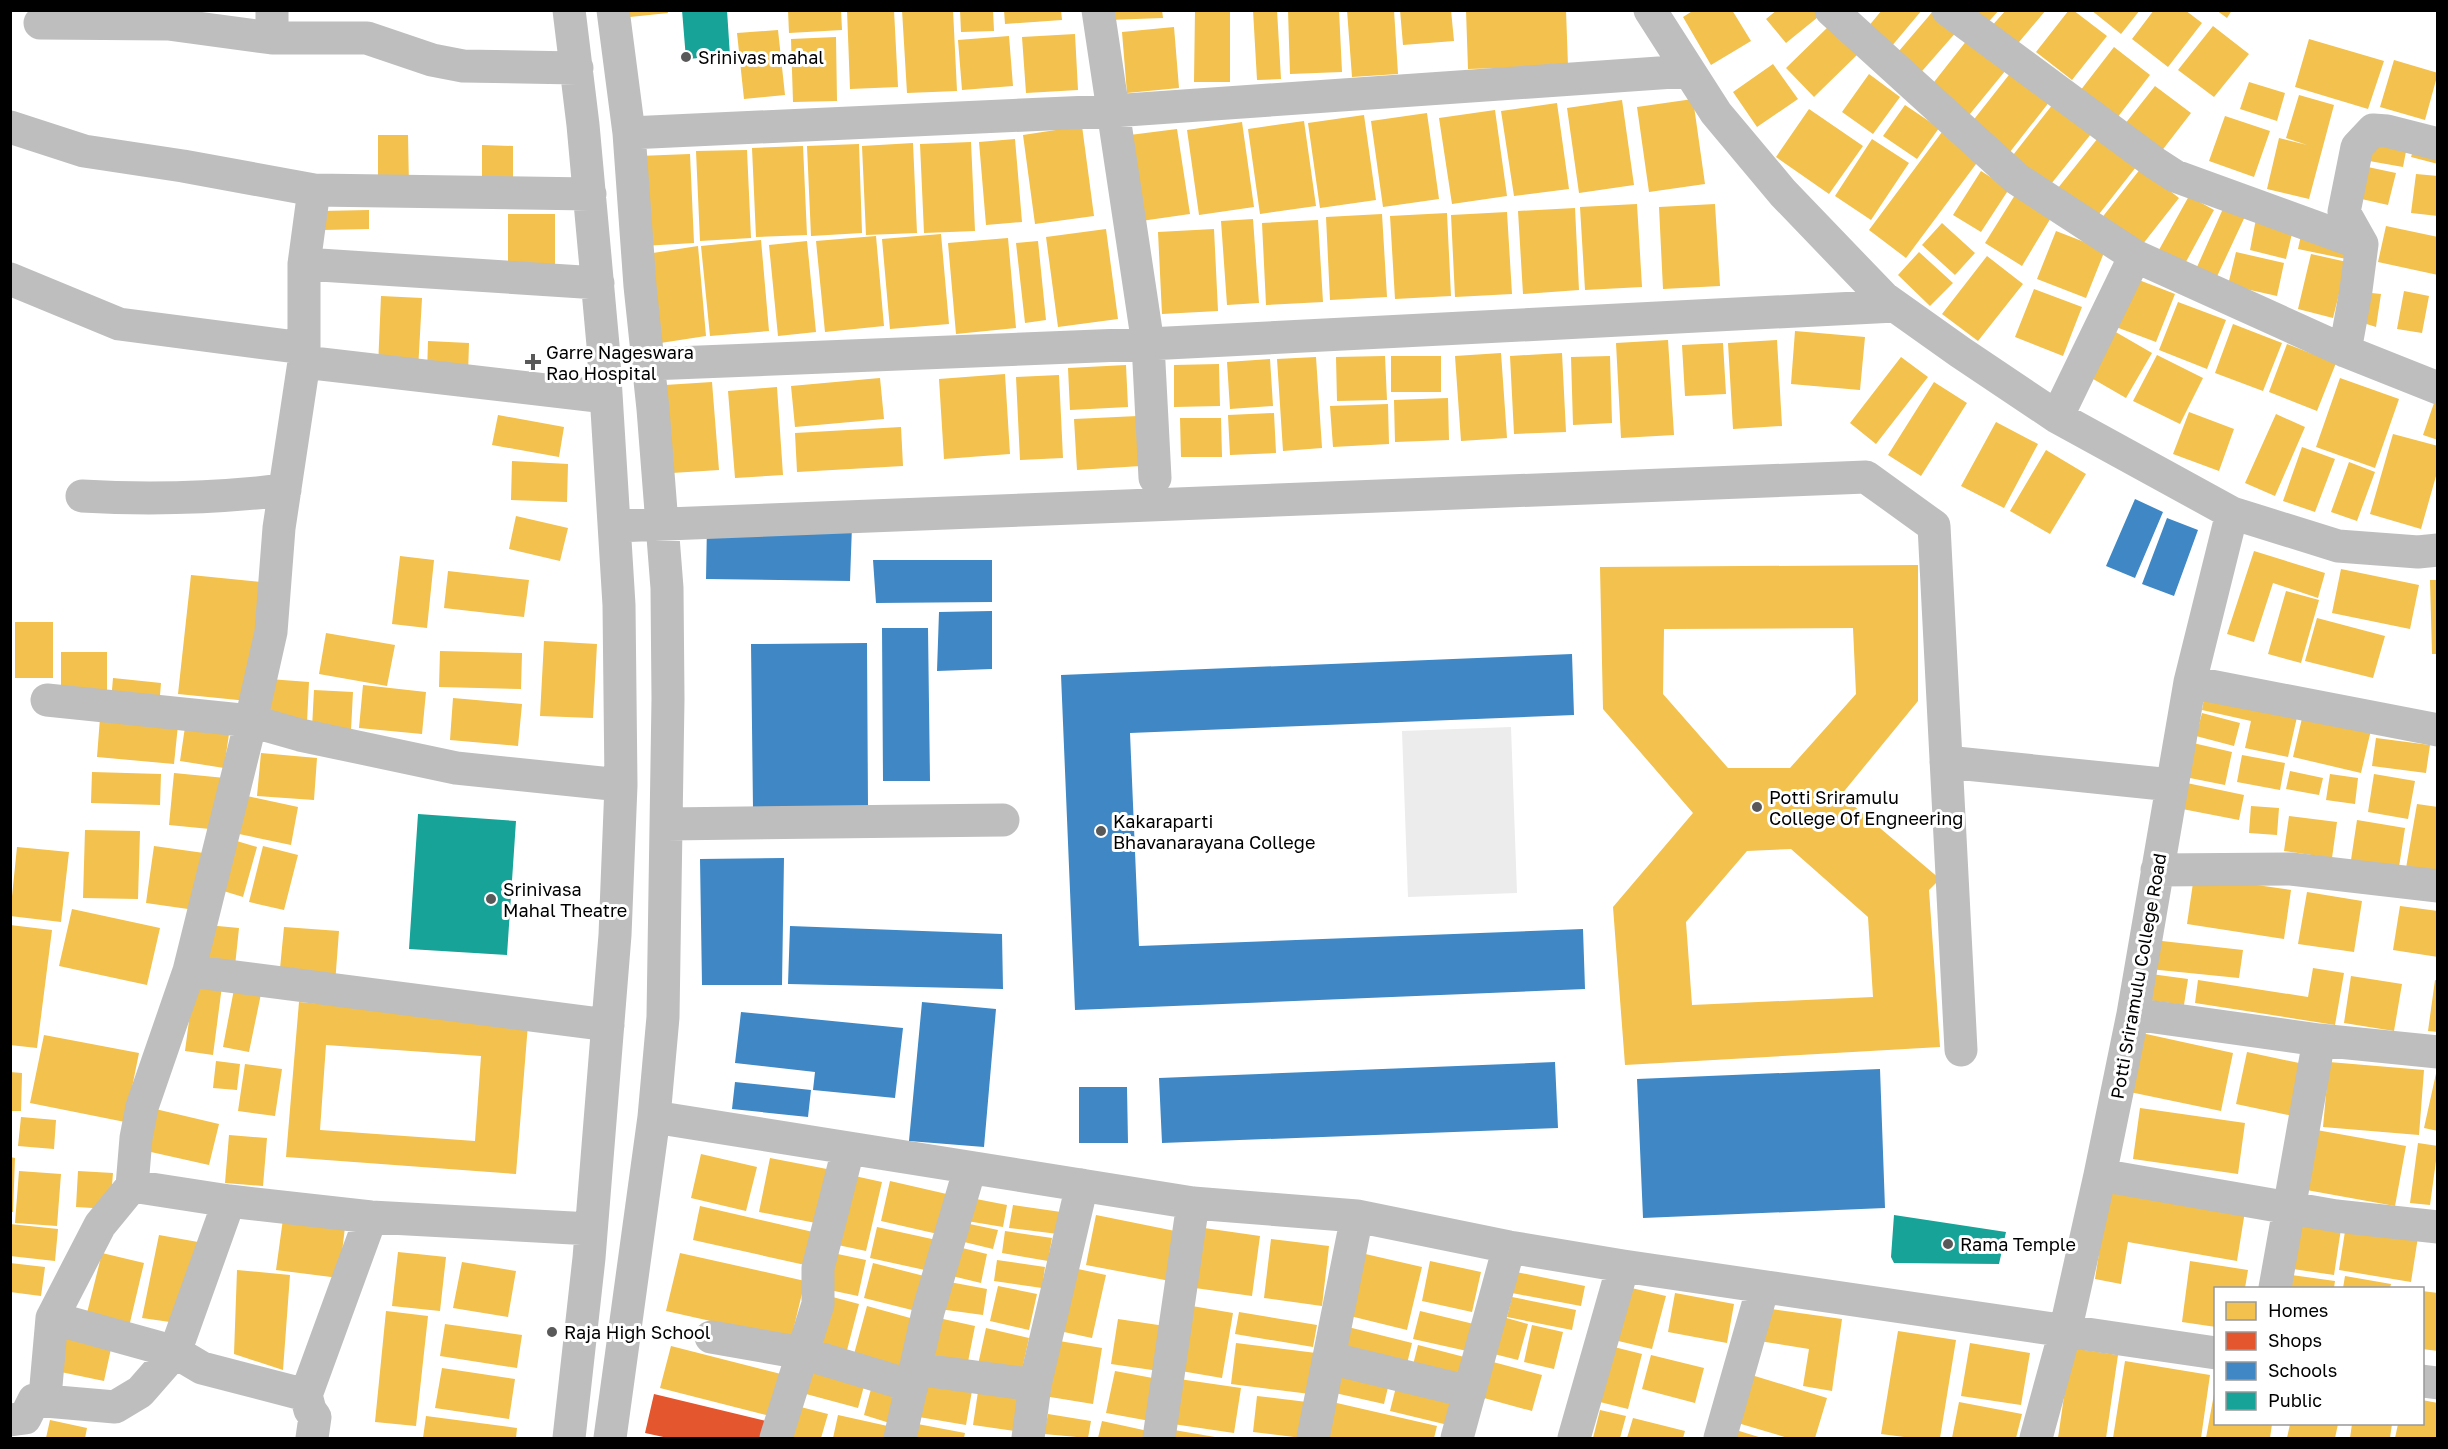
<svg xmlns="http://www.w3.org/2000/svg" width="2448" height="1449" font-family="'Golos Text',sans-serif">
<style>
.green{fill:#ececec}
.homes{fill:#f2c14e;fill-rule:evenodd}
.shops{fill:#e4572e}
.schools{fill:#3f88c5}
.public{fill:#17a398}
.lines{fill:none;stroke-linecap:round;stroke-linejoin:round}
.minor{stroke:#bebebe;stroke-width:33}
.poi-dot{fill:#595959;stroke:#fff;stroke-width:2}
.labels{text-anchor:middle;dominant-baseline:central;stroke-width:6;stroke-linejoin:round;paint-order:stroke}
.poi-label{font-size:18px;fill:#000;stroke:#fff;text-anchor:start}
.street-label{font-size:18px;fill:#000;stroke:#fff}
</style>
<rect width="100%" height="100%" fill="#fff"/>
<path class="green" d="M1511,727l6,166 -109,4 -6,-166z"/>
<path class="homes" d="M629,10h38l1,3 -38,4z
M788,10h53l1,20 -53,3z
M847,10h47l4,77 -48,2z
M902,10h51l4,81 -50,2z
M960,10h33l1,21 -33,1z
M1004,10h57l1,10 -57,4z
M1108,10h54l1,8 -55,2z
M1195,10h35v72h-36z
M1253,10h24l4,69 -24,1z
M1288,10h51l3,62 -52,2z
M1347,10h47l4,64 -46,3z
M1400,10h51l3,31 -51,4z
M1466,10h100l2,56 -100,3z
M1694,10h38l19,31 -40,24 -28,-48z
M1777,10h44l2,3 -37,30 -20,-24z
M1882,10h40l-36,43 -23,-20z
M1934,10l24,20 -42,48 -23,-20z
M1968,10h31l-14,16z
M2006,10h40l-32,38 -24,-20z
M2069,10h4l34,26 -35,44 -36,-28z
M2091,10h49l-19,24z
M2154,10h31l17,13 -34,44 -36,-28z
M2216,10h16l-5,8z
M1829,26l29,28 -44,43 -28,-29z
M2213,26l36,28 -35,43 -36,-27z
M1174,27l5,61 -52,5 -5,-61z
M778,30l7,65 -41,4 -7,-66z
M1075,34l3,56 -52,3 -4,-56z
M1971,35l39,30 -45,55 -38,-29z
M1009,36l4,50 -51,4 -4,-50z
M836,37l1,64 -44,1 -2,-63z
M2309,39l75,22 -16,48 -73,-22z
M2114,47l36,28 -33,43 -37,-27z
M2394,60l44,13 -13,47 -45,-13z
M1773,64l25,35 -41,28 -24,-35z
M2012,71l38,30 -44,56 -38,-30z
M1869,74l31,23 -27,37 -31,-22z
M2249,82l36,11 -8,28 -37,-12z
M2155,86l36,27 -34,44 -36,-28z
M2299,95l35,10 -25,94 -42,-10 12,-51 28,7 -21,-7z
M1693,99l12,85 -56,8 -12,-85z
M1622,100l12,85 -55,8 -12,-85z
M1557,103l12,86 -55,7 -13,-85z
M2053,104l38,30 -44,55 -37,-30z
M1905,105l34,23 -22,31 -34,-23z
M1809,109l54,37 -34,48 -53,-37z
M1495,110l12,86 -55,8 -13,-86z
M1427,113l12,86 -56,8 -12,-86z
M1364,115l12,85 -56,8 -12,-85z
M2225,116l45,15 -16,46 -45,-16z
M1304,121l12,85 -56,8 -12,-85z
M1242,122l12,85 -55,8 -12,-85z
M1082,126l12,90 -59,8 -12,-89z
M1177,129l13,85 -56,8 -12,-86z
M1942,132l37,28 -73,98 -37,-28z
M378,135h30l1,51 -31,1z
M2372,135l36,6 -5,26 -45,-8z
M2098,138l38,29 -44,56 -38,-30z
M1015,139l7,83 -36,3 -7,-83z
M1872,139l37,24 -38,57 -36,-24z
M971,142l4,89 -51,2 -4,-89z
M2416,142l22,6v16l-27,-7z
M913,143l4,90 -51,2 -4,-89z
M859,144l3,89 -51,3 -4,-90z
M482,145l31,1v40l-31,-1z
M803,146l4,89 -51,2 -4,-89z
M747,150l4,88 -51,3 -4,-90z
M690,154l4,89 -52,3 -3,-90z
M2363,166l33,7 -8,32 -31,-7z
M2141,168l38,30 -44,56 -38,-30z
M1981,171l28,18 -28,43 -28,-17z
M2416,174l22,2v40l-27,-3z
M2015,195l37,21 -30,50 -37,-23z
M2189,196l25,14 -33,61 -26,-14z
M2226,202l22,8 -35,75 -20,-9z
M1637,204l5,83 -57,3 -5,-83z
M1715,204l5,82 -57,3 -4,-82z
M1575,208l4,82 -56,4 -5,-83z
M369,210v19l-47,1v-19z
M1507,212l5,82 -57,3 -4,-82z
M1447,213l4,83 -56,3 -5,-83z
M508,214h47v58h-47z
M1382,214l5,83 -57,3 -4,-83z
M1253,219l6,84 -32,2 -6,-84z
M2256,219l38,6 -8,34 -36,-9z
M1318,220l5,82 -57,3 -4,-82z
M1942,223l33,30 -20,22 -33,-30z
M2303,226l50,19 -2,15 -53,-11z
M2386,226l52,11v38l-60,-13z
M1106,229l12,90 -60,8 -12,-90z
M1214,229l4,82 -56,3 -4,-82z
M2056,231l49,19 -19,48 -49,-19z
M941,234l8,90 -59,5 -8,-90z
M876,236l8,90 -59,6 -9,-91z
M1008,238l8,90 -60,6 -8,-91z
M761,240l8,91 -59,5 -9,-90z
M807,241l9,91 -38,4 -9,-91z
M1038,241l8,79 -21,3 -9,-80z
M698,246l8,90 -52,8 -14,-89z
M1919,252l34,31 -23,23 -32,-31z
M2236,252l48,11 -7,33 -49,-11z
M2311,254l36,8 -14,56 -35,-9z
M1987,256l36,28 -45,57 -36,-27z
M2126,275l49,19 -19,48 -48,-18z
M2034,289l48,18 -19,49 -48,-19z
M2404,291l25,5 -7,37 -25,-4z
M2362,292l19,2 -5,33 -19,-6z
M381,296l41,2 -4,72 -40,-3z
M2178,302l48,18 -19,49 -48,-19z
M2233,324l49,19 -19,48 -48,-18z
M2107,327l45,26 -26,45 -45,-26z
M1795,331l70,6 -5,53 -69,-6z
M1668,340l6,95 -53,3 -5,-95z
M1777,340l5,86 -49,3 -5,-86z
M428,341l41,2 -1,32 -41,-1z
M1723,343l3,51 -41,2 -3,-51z
M2287,344l49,19 -19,48 -48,-19z
M1501,353l6,85 -46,3 -6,-85z
M1562,353l4,79 -52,2 -4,-78z
M2157,355l46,23 -23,46 -47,-23z
M1385,356l2,44 -50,1 -1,-44z
M1391,356h50v36h-50z
M1610,356l2,67 -39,2 -2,-68z
M1316,357l6,91 -39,3 -6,-92z
M1901,357l27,20 -52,67 -26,-21z
M1270,359l3,47 -43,3 -3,-47z
M1219,364l1,42 -46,1v-42z
M1126,365l2,42 -58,3 -2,-42z
M1005,374l5,80 -66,5 -5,-80z
M1059,375l4,83 -43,2 -4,-83z
M880,378l4,41 -89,8 -4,-41z
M2340,378l59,21 -24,69 -59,-21z
M712,382l7,88 -47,3 -7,-88z
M1934,382l33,21 -46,73 -33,-21z
M777,387l6,88 -48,3 -7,-87z
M1448,398l1,42 -54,2 -1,-42z
M2434,403l4,1v36l-15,-5z
M1388,404l1,40 -56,3 -3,-41z
M2189,412l45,17 -15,42 -46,-17z
M1274,413l2,40 -46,2 -2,-40z
M2276,414l29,13 -30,69 -30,-13z
M498,415l66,12 -5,30 -67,-12z
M1138,416l3,50 -64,4 -3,-51z
M1180,418h41l1,39h-41z
M1996,422l42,22 -34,64 -43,-22z
M901,427l2,39 -106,6 -2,-39z
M2393,434l45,12v23l-17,60 -51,-15z
M2302,447l33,12 -20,53 -32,-11z
M2046,450l40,24 -36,60 -40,-23z
M512,461l56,3 -1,38 -56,-2z
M2349,462l26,10 -18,49 -26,-9z
M516,516l52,12 -8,33 -51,-12z
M2254,551l71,22 -7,25 -45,-15 -19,59 -27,-8z
M400,556l34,4 -7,68 -35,-4z
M1918,565v136l-77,94 99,84 -11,11 11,157 -315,18 -12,-158 80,-94 -90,-104 -3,-142zM1853,628l3,66 -66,74h-62l-65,-74 1,-65zM1791,849l77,68 5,80 -181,8 -6,-83 61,-71z
M2341,569l78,16 -9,44 -78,-16z
M448,571l81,9 -5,37 -80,-9z
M191,575l70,7 -13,119 -70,-7z
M2430,580h8v74h-6z
M2286,591l33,9 -18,63 -33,-9z
M2317,618l68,18 -12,42 -68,-17z
M15,622h38v56h-38z
M326,633l69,12 -8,41 -68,-12z
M544,641l53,3 -4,74 -53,-2z
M440,651l82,2 -1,36 -82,-2z
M61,652h46v49h-46z
M113,678l48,5 -2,24 -48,-5z
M269,679l40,3 -2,40 -40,-2z
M363,685l63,7 -4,42 -63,-6z
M314,690l39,2 -2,38 -39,-2z
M453,698l69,6 -4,42 -68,-6z
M2204,698l93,19 -9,40 -43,-9 6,-27 -49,-11z
M2202,713l38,10 -6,23 -38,-10z
M2303,714l68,16 -10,43 -68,-16z
M100,718l78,7 -4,39 -77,-7z
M185,727l44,7 -5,34 -44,-7z
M2376,738l54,7 -4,28 -54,-7z
M2193,743l39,9 -7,33 -40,-8z
M261,753l56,5 -3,42 -57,-4z
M2242,755l43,8 -5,27 -43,-8z
M2290,771l33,7 -4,17 -33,-6z
M92,772l69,2 -1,31 -69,-2z
M174,773l51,5 -5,52 -51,-5z
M2330,774l28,4 -3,26 -29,-4z
M2374,774l41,7 -7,38 -40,-7z
M2182,782l62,13 -5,25 -62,-12z
M247,796l51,11 -7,38 -52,-11z
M2417,804l21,3v66l-32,-5z
M2251,806l28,2 -2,27 -28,-2z
M2289,816l48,6 -5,36 -48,-7z
M2357,820l48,8 -6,39 -48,-7z
M85,830l55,1 -2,68 -55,-1z
M230,839l27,8 -14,50 -26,-8z
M154,846l57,8 -9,57 -56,-8z
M263,846l35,9 -14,55 -35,-8z
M17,847l52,5 -8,70 -51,-6z
M2194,876l97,14 -7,49 -97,-15z
M2307,892l55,9 -8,51 -56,-8z
M2400,906l38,5v46l-45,-7z
M72,909l88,19 -13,57 -88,-19z
M10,925l42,5 -15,118 -27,-3z
M207,925l32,3 -4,38 -32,-3z
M284,927l55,4 -4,53 -56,-5z
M2153,940l90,10 -4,28 -90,-9z
M2313,968l31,5 -9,52 -140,-22 3,-23 110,17z
M2151,974l37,5 -4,26 -36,-5z
M2351,976l51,8 -8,47 -50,-8z
M2435,980l3,1v51l-10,-1z
M194,983l28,3 -9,69 -28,-4z
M235,984l27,5 -13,63 -26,-5z
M299,1002l226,19 3,3 -12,150 -230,-17zM326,1045l155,11 -6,85 -155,-11z
M2137,1032l96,21 -12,58 -96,-20z
M44,1035l95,18 -14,69 -95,-19z
M2247,1052l57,12 -11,52 -57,-12z
M216,1061l24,3 -3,26 -24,-2z
M2329,1062l95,8 -5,65 -96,-8z
M245,1064l37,5 -7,47 -37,-5z
M2437,1069h1v62l-14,-3z
M10,1072l12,1 -1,38h-11z
M151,1108l68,16 -10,41 -67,-15z
M2140,1108l105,15 -7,51 -105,-15z
M21,1117l35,3 -2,29 -36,-3z
M2311,1129l95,17 -11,60 -94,-17z
M229,1135l38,3 -4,48 -38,-3z
M2418,1143l20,3 -8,59 -20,-2z
M701,1154l56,13 -11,44 -55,-13z
M10,1157l5,1 -2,54h-3z
M770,1158l62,12 -11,54 -62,-12z
M19,1171l42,3 -4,52 -42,-3z
M78,1171l35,2 -3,36 -34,-2z
M850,1175l32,7 -16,69 -33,-7z
M890,1181l61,14 -9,40 -61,-14z
M2109,1189l136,22 -8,50 -109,-19 -7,42 -26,-5z
M971,1198l36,7 -4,22 -36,-6z
M1013,1205l48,7 -3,22 -49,-6z
M700,1206l113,26 -8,33 -112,-25z
M1096,1215l84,17 -10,49 -84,-16z
M283,1219l62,8 -6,51 -63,-8z
M960,1222l38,8 -5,19 -37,-9z
M2293,1222l48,7 -7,46 -48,-7z
M10,1224l48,5 -3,32 -45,-5z
M2346,1225l72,12 -7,45 -72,-12z
M877,1227l64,14 -7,31 -64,-14z
M1204,1228l56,8 -8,60 -57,-8z
M1005,1231l47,7 -4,23 -46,-8z
M159,1235l39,7 -28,80 -28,-4z
M1271,1239l58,7 -7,60 -58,-8z
M954,1246l33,8 -6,29 -33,-8z
M398,1252l48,5 -6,54 -48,-5z
M828,1252l38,8 -8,36 -38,-8z
M102,1253l42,10 -16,68 -43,-10z
M680,1253l125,28 -14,58 -125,-28z
M1361,1253l61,14 -15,63 -61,-15z
M997,1260l48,7 -3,21 -48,-7z
M1430,1261l51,11 -9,40 -50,-11z
M2190,1261l58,9 -3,18h-29v39l-34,-5z
M462,1262l54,9 -8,46 -55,-9z
M10,1263l35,4 -4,29 -31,-4z
M873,1263l55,14 -8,35 -56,-14z
M1064,1266l42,9 -14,63 -42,-9z
M237,1270l53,5 -7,95 -49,-16z
M1516,1272l69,14 -4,20 -69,-13z
M2284,1274l51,7 -1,7h-52z
M2345,1276l46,8 -1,4h-47z
M944,1281l43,8 -4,26 -44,-6z
M998,1286l39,8 -8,36 -39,-9z
M1627,1287l39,9 -14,53 -38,-9z
M2422,1291l16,2v58l-16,-2z
M1675,1293l59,11 -7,39 -59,-11z
M825,1295l34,9 -14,54 -34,-9z
M1512,1297l64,13 -4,20 -65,-13z
M867,1306l54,15 -13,51 -55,-14z
M1192,1306l41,7 -11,65 -41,-7z
M1764,1308l78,11 -10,72 -29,-5 6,-37 -50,-8z
M386,1311l42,5 -12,110 -41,-4z
M1420,1311l62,15 -6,27 -63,-14z
M1239,1312l78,13 -4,22 -78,-13z
M934,1317l41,9 -9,46 -41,-8z
M1503,1317l25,7 -10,36 -24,-6z
M1118,1319l47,7 -6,45 -48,-7z
M445,1324l77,11 -5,33 -77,-12z
M1532,1325l31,7 -9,37 -30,-7z
M1348,1327l64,16 -6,25 -64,-17z
M986,1328l43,10 -8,36 -43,-9z
M1898,1331l58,9 -16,98h-28l-31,-4z
M64,1334l48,10 -8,37 -48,-10z
M1053,1340l49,8 -9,56 -49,-8z
M1236,1343l80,10 -6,41 -79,-10z
M1970,1343l60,10 -9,52 -60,-9z
M1418,1345l54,14 -6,24 -54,-14z
M671,1346l110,28 -11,42 -110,-28z
M1610,1346l32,8 -14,55 -32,-8z
M2071,1348l47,7 -12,83h-48z
M1651,1355l53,13 -9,35 -53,-14z
M805,1357l62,18 -9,33 -63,-17z
M2125,1361l85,14 -9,63h-88z
M1493,1362l49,13 -10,36 -48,-13z
M442,1368l73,11 -6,40 -74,-11z
M1341,1368l49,11 -6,25 -49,-11z
M1115,1371l43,8 -8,42 -44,-8z
M1745,1373l82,25 -12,40h-27l-57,-17z
M920,1375l53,10 -7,40 -53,-9z
M874,1378l33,10 -11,37 -32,-10z
M1179,1379l62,9 -7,45 -61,-9z
M1398,1379l58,15 -8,31 -58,-14z
M979,1385l48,6 -6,41 -48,-7z
M2214,1394l2,30h56l-2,14h-64z
M1257,1396l50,6 -5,36 -49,-6z
M2422,1400l16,3v35h-43l3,-14h24z
M1328,1401l109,25 -3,12h-115z
M1959,1402l63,12 -6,24h-64z
M789,1404l39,10 -7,24h-41z
M1600,1410l26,6 -6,22h-27z
M1048,1414l43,7 -3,17 -44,-4z
M838,1415l54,12 -3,11h-56z
M426,1416l91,12 -1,10h-93z
M1633,1418l52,13 -2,7h-56z
M50,1420l37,8 -2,10h-39z
M1102,1421l46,10 -2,7h-48z
M907,1422l58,11 -1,5h-60z
M2290,1424h48l-3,14h-48z
M2352,1424h40l-2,14h-40z
M1174,1430l41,7v1h-42z
M1736,1430l26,8h-28z"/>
<path class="shops" d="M654,1394l116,28 -4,16h-98l-23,-5z"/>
<path class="schools" d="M2135,499l28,13 -28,66 -29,-12z
M2167,518l31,12 -24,66 -32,-12z
M707,524l145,2 -2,55 -144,-2z
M873,560h119v42l-116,1z
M992,611v58l-55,2 2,-59z
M882,628h46l2,153h-47z
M867,643l1,165 -115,1 -2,-165z
M1572,654l2,61 -444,18 9,213 444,-17 2,60 -510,21 -14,-335z
M784,858l-2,127h-80l-2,-126z
M790,926l212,8 1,55 -215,-5z
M922,1002l74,7 -12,138 -75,-6z
M741,1012l162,16 -8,70 -82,-8 2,-18 -80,-9z
M1555,1062l3,66 -396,15 -3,-65z
M1880,1069l5,139 -242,10 -6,-139z
M735,1082l76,8 -3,27 -76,-8z
M1079,1087h48l1,56h-49z"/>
<path class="public" d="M682,10h45l3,46 -44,3z
M418,814l98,7 -9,134 -98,-6z
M1894,1215l112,17 -7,32 -105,-1 -3,-6z"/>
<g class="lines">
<path class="minor" d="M272,10v28
M569,10l14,115 20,220 16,260 2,180 -6,150 -26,323 -20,180
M1098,10l50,334 7,134
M1650,10l66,103 67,80 101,105 76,54 97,65 175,96 106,33 80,6 20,-2
M1831,10l186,169 118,77 210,95 93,37
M1948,10l207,153 20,13 187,68
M40,23l128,1 104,14h95l65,22 31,6 114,2
M10,127l74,24 99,15 131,24
M629,133l483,-22 576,-40
M304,264l10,-74 276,4
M10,279l109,45 185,24
M2345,351l11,-61 6,-46 -18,-32 13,-65 16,-17 14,1 51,13
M304,362v-98l294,19
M649,364l499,-20 747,-38
M2057,417l78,-161
M82,496c68,4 135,2 203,-6
M615,526l1251,-49 68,49 27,524
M2190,682l248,48
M47,700l204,21 49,14 156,33 165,17
M1946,762l226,23
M667,824l336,-4
M2157,870l134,-1 147,17
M189,971l419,54
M2133,1014l186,26 119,12
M654,1117l539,86 164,13 152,31 114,19 593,87
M2100,1175l236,41 102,11
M132,1186l-32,39 -48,93 123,34 27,16 104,27 4,15 5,7 -3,21
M591,1229l-220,-12 -142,-16 -97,-15 4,-48 6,-31 47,-136 62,-250 20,-89 8,-104 25,-166 302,35
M2275,1288l44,-248
M711,1337l91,16 110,33
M1329,1358l141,34
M915,1369l120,16
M2422,1381l16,2
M306,1395l65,-178
M34,1400l81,7 25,-15 35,-40 54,-151
M10,1420l15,-2 9,-18 11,-3 7,-79
M610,1438l44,-321 9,-100 5,-318 -1,-111 -14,-179 -13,-123 -11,-153 -16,-123
M776,1438l42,-134v-36l30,-118
M900,1438l28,-126 42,-144
M1028,1438l7,-53 47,-200
M1159,1438l34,-235
M1313,1438l44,-222
M1457,1438l52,-191
M1574,1438l49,-172
M1720,1438l43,-151
M2036,1438l29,-106 35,-157 33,-161 57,-332 42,-169"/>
</g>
<g class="poi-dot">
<circle cx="686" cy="57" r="6"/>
<path d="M530 353h6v6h6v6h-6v6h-6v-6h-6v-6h6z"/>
<circle cx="1757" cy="807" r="6"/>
<circle cx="1101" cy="831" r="6"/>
<circle cx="491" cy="899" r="6"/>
<circle cx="1948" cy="1244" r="6"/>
<circle cx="552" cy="1332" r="6"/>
</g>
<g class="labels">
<g class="poi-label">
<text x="698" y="57">Srinivas mahal</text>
<text x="546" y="352">Garre Nageswara<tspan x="546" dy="21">Rao Hospital</tspan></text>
<text x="1769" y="797">Potti Sriramulu<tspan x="1769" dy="21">College Of Engneering</tspan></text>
<text x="1113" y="821">Kakaraparti<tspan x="1113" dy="21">Bhavanarayana College</tspan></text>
<text x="503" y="889">Srinivasa<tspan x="503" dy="21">Mahal Theatre</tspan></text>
<text x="1960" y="1244">Rama Temple</text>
<text x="564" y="1332">Raja High School</text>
</g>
<g class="street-label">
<text transform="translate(2138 976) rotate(-80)">Potti Sriramulu College Road</text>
</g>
</g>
<rect width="2448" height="1449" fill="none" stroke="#000000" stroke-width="24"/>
<rect x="2214" y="1287" width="210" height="138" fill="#ffffff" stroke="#999999" stroke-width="1.5"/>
<rect x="2226" y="1302" width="30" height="18" fill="#f2c14e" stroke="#999999" stroke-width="1.5"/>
<text x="2268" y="1317" font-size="18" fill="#000000">Homes</text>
<rect x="2226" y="1332" width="30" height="18" fill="#e4572e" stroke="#999999" stroke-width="1.5"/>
<text x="2268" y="1347" font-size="18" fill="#000000">Shops</text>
<rect x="2226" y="1362" width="30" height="18" fill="#3f88c5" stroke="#999999" stroke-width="1.5"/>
<text x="2268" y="1377" font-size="18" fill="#000000">Schools</text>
<rect x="2226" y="1392" width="30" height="18" fill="#17a398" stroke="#999999" stroke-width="1.5"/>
<text x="2268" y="1407" font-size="18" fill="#000000">Public</text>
</svg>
